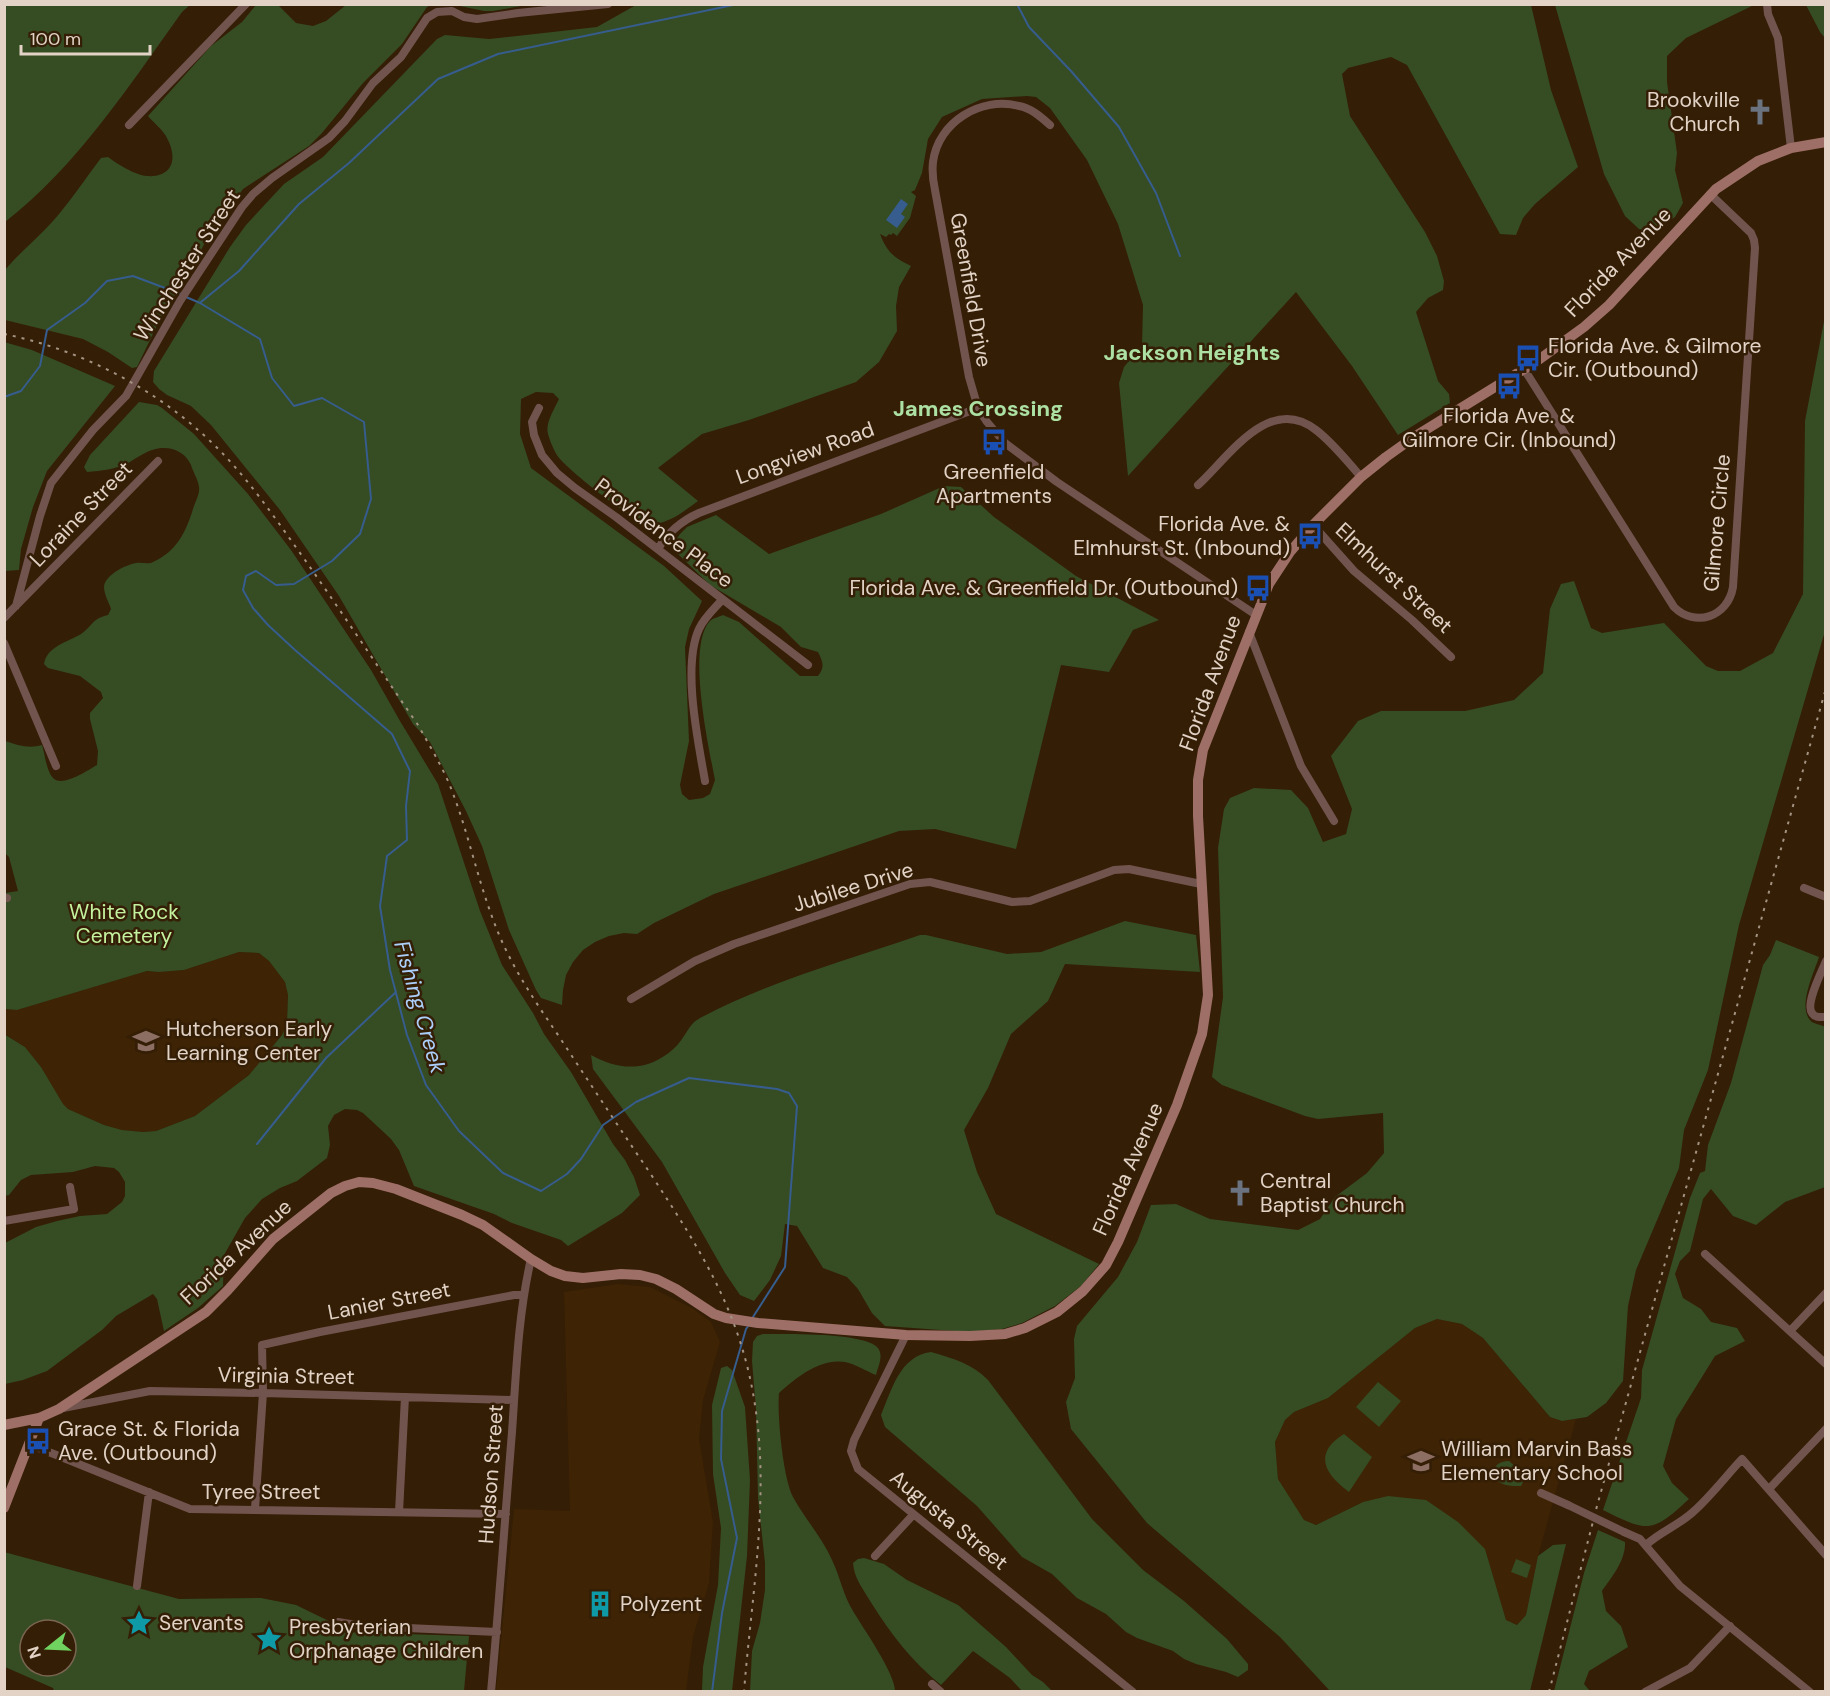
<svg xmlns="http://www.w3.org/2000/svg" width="1830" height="1696" font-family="'DM Sans',sans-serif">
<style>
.built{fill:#3e2304}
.green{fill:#364c23;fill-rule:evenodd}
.water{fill:#365d8d}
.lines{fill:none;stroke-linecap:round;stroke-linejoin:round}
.stream{stroke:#365d8d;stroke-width:2}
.minor{stroke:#72544f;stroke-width:8}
.secondary{stroke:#9e6f67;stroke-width:10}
.rail{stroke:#a49382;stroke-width:2;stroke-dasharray:3 6;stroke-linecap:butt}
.minor-bridge{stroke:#72544f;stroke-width:8}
.labels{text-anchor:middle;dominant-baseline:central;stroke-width:5;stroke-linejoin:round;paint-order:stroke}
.poi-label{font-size:21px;fill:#e2d3c6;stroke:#341e06;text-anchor:start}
.street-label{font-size:21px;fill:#e2d3c6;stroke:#341e06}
.park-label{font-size:21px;fill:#c4f39f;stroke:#341e06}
.neighbourhood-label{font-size:22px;font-weight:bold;fill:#ace1a3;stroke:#341e06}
.water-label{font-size:22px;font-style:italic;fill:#accffa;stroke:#341e06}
</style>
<rect width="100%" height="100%" fill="#341e06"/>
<path class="built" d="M239,952l20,1 10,8 16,21 3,13 -1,28 -5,12 -33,40 -54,41 -39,15 -13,1 -21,-2 -18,-5 -36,-16 -5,-4 -22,-38 -16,-20 -20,-13 -1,-25 13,1 130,-39 12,1 25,-2z
M617,1284l33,3 42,21 19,14 9,20 -17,58 -4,39 14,83 -4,61 -16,54 -7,54h-190l18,-182 56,2 -6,-219z
M1437,1319l25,5 21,14 67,79 12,4 14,-2 -38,137 -12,59 -8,10 -12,-5 -21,-71 -122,-47 -47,23 -12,-5 -26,-41 -3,-37 10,-22 9,-8 34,-14 87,-70z"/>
<path class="green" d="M5,4l185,1 -8,7c-53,74 -105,154 -177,210z
M256,5h22l18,18 17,3 13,-5 20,-16h86l-5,2 -25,37 -39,39 -41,50 -13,13 -66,43 -40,57 -8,19 -32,48 -26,54 -5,1 -24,-16 -25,-13 -78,-19v-50c15,-18 32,-31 48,-49 17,-19 32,-42 48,-63l7,-1c9,7 27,18 39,19 26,2 31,-18 20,-38 -4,-8 -13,-15 -19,-22l63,-70 31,-24z
M455,5h72l-34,6h-9z
M636,5h895l20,85 27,77 -43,37 -12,14 -7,17 -16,-1 -93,-169 -16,-8 -43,11 -6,6 8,42 75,116 12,24 7,25 -1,9 -15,8 -12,14 22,69 11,13 1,9 -52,32 -46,-69 -56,-74 -168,184 -9,-93 5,-16 18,-22 1,-40 -25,-81 -31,-64 -37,-52 -14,-11 -9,-1 -45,3 -40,18 -14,22 -6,34 -7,17 -4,2 5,4 -6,22 -13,18 -4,-3 -2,2 -2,-1 -3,3 -6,-3c7,18 14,24 31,32l-12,21 -3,19 1,25 -18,31 -23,20 -107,38 -47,14 -44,34 40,33c-14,10 -30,24 -49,23 -15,-1 -78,-52 -89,-65 -5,-5 -10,-18 -12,-25 -3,-11 6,-24 11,-35l-6,-6 -17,-1 -15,7 -1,35 11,34 133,98 38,35 -13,28 -4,18 4,94 -9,44 2,9 7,6 14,-2 7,-4 5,-14c-6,-32 -29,-134 -5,-159 3,-3 9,-4 13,-6l16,7 61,54h18c7,-9 5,-14 0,-24l-17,-5 -20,-20 -71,-42 -31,-30 -5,-9 1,-5 5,-7 7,-7 29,-12 53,39 112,-40 63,-28 17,1 33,30 82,59 83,44 -26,10 -24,42 -48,-7 -45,184 -81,-20 -36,2 -185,63 -60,29 -17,11 -13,-1 -15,3 -14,6 -12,8 -10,12 -7,13 -3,15 -1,15 -21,-7 -5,-8 -27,-60 -27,-84 -16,-35 -36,-69 -17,-18 -74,-128 -59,-86 -69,-85 -20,-19 -24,-11 -8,-6 -6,-7 1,-11 76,-124 16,-22 38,-41 39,-27 114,-118 8,-4 44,4 108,-12z
M1555,5h199l-68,33 -19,18v26l10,71 -2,17 8,33 -8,14 -23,15 -13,-3 -14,-13 -21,-42z
M1806,5h19v33l-5,-6z
M1825,316v315l-86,294 -31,145 -24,60 -5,38 -43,102 -8,36 -5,75 -17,22 -19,14 -25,4 -12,-4 -67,-79 -21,-14 -25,-5 -22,9 -87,70 -34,14 -9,8 -10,22 3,37 26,41 12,5 47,-23 25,-6 38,4 32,22 27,27 21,71 11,5 9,-10 12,-59 15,-11 13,-1 -36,147h-200l-50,-54 -133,-114 -76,-94 -5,-27 9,-24 -1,-39 3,-13 41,-49 19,-35 14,-37 25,-1 34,15 88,11 22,-11 15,-22 32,-24 17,-20 -1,-40 -65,6 -13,-3 -83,-31 -10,-8 11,-80 -5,-149 6,-39 6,-11 24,-10 37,2 17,18 15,34 23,-8 6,-25 -21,-53 27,-35 23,-10h84l49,-11 29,-27 7,-64 11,-25 13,-3 17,47 11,5 62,-10 42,43 12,5h22l33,-18 30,-59 2,-173z
M4,342l28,8 83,36 -68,85 -14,36 -12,42 -2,21 -14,1z
M139,402l18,3 5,3 32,26 54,60 43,56 80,120 29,51 38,63 42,127 22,54 31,48 11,21 27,38 42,72 12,16 9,17 6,18 -18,18 -54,33 -7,-6 -49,-17 -18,-9 -80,-28 -15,-36 -8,-11 -28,-26 -6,-3 -12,-1 -11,6 -6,11 2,19 -3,13 -30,23 -17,7 -18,11 -17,19 -21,37 -1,31 -25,22 -34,23 -7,-32 -4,-5 -37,22 -14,14 -55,41 -24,9 -18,4v-141l31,-16 21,-6 23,-5 27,-2 15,-12 3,-6v-14l-6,-10 -5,-4 -19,-2 -22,6 -42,3 -10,5 -12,15 -4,1 -1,-162 21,13 16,20 22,37 5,5 36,16 18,5 21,2 13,-1 39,-15 54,-41 33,-40 5,-12 1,-28 -3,-13 -16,-21 -10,-8 -20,-1 -55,18 -25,2 -12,-1 -130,39 -12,-1v-27l1,-4 -1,-85 13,-2 -9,-34 -4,-4v-112c12,4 24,8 37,4 3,9 4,25 11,33 9,10 35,-8 44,-13l1,-14 -8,-32v-6l13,-15 -2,-6 -21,-16 -32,-8 -4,-4c3,-18 24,-22 37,-30 12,-8 10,-15 27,-19l3,-6c-2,-6 -7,-15 -7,-22 1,-12 21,-22 32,-24 6,-1 12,2 17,-1 23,-10 33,-30 40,-53 2,-7 7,-15 6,-22 -1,-8 -6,-15 -8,-22 -5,-12 -17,-18 -30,-17 -12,1 -23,9 -33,15 -12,6 -27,8 -41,9l-3,-5 6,-12z
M1125,921l71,14 4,37 -135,-8 -17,37 -37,33 -23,54 -24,42 13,42 19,42 103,50 -18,22 -26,20 -33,17 -20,6 -33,3 -84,-6 -13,-13 -14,-24 -11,-12 -24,-9 -26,-42 -12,-2 -4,32 -11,24 -16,21 -14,-6 -15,-22 -63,-111 -69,-93 -2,-14c18,10 37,15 57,9 15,-5 28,-15 36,-28 7,-10 7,-13 18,-19 69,-36 145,-57 218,-82h6l81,19 34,-2z
M1776,940l43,17c-5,16 -23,52 -7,65 3,2 10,3 13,5v160l-40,15 -29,23 -23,-9 -22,-27 -8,10 -13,52 -10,10 -5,13 8,24 18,11 10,13 26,6 8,13 -30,15 -39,63 -13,47 9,17 17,16c-37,35 -42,33 -86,11l38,-112 1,-28 48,-172 10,-25 5,-2 3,-26 23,-62 32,-118 7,-10z
M763,1334c21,0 103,-2 115,14 6,9 0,18 -2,27 -10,-4 -21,-11 -31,-13 -25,-4 -48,15 -66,31 -2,23 4,84 14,104 12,22 29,40 39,63 8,16 11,35 21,51 10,17 42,62 42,80h-145l2,-40 8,-28 5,-33v-27l-7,-65 -2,-89 -4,-48 1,-19 4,-6z
M931,1352c21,6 42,12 57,28l104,139 51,51 41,31 43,38 21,25v6l-10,7 -12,-5 -30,-8 -12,-5 -11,-8 -36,-13 -11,-6 -20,-18 -29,-16 -25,-24 -30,-17 -45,-51 -92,-79 -4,-12c11,-26 19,-59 50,-63z
M727,1366l5,4 13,37 5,73 -3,76 -15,135h-30l1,-24 15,-82 3,-57 -8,-54 -1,-69 9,-37z
M1378,1382l23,19 -22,26 -23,-20z
M1344,1434l28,23 -23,35c-25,-18 -36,-39 -5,-58z
M1509,1461l6,5 8,16 -2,4c-5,0 -11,0 -15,-1 -18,-4 -16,-24 3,-24z
M1598,1530l27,12c1,18 -13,35 -23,49l4,20 15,15 7,21 -39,24 -5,13 6,7h-36l30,-118z
M4,1552l175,47 82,-1 35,7 33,16 10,11 130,4 -5,55h-410l-1,-3 -48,-21zM30,1630h36v36h-36z
M864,1558l20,6 23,16 51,25 48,42 26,28 11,7 9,9h-30l-12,-13 -37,-27 -32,34c-30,-25 -48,-48 -69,-81 -8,-14 -18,-25 -19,-41l5,-4z
M1516,1559l15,6 -4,13 -16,-6z"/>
<path class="water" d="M901,199l7,5 -7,10 4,3 -8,11 -11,-8z"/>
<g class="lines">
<path class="stream" d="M1017,4l12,23 42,44 48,56 37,66 24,63
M186,297l14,6 60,36 12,39 22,28 28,-8 42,24 7,77 -11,35 -28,27 -38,23 -18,1 -20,-14 -10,5 -3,14 10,18 15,17 27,25 97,84 18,37 -4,35 1,34 -20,16 -7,50 10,64 17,65 19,50 33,46 44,42 38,18 26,-17 14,-15 22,-34 33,-23 53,-24 88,11 12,4 8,13 -12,161 -32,50
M201,302l38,-31 60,-67 50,-41 89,-84 60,-25 240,-50
M4,397l17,-6 19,-25 7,-36 38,-27 22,-22 26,-5 48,18
M257,1144l69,-86 70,-66
M712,1692l10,-79 15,-75 -16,-79 1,-48 24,-82 3,-4"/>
<path class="minor" d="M1767,4l1,10 10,24 13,110
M129,125l117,-121
M1050,125c-9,-8 -19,-17 -31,-19 -38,-10 -81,16 -86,56 -1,9 0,19 2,28l34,187 9,31 9,14 18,21 52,39 199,133
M1524,369l150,238c21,21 54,10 59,-20l22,-339 -1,-8 -3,-7 -41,-39
M539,408l-7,14 2,13 8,20 15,18 18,15 41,29 192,148
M1198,485c30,-27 71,-92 118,-55 17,13 31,31 45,47
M1313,525l41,46 58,49 39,37
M658,549c10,-17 23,-28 41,-36l279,-105
M16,606l24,-90 11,-33 42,-53 33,-34 54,-95 62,-94 11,-13 19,-16 57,-40 16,-17 28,-38 28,-26 26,-39 10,-6 15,-1 12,6 13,2 41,-6 90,-9
M4,618l154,-157
M1249,632l52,134 33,55
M4,643l52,123
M705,781c-7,-40 -23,-115 -6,-152 5,-11 15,-20 23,-29
M1804,888l22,9
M4,898h3
M1826,961c-4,10 -21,43 -14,52 3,5 8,4 14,4
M631,999l64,-38 39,-17 176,-60 20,-2 82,20 18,-1 84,-31 15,-1 72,15
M4,1221l70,-12 -4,-22
M1705,1254l121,110
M1790,1331l36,-38
M906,1335l-52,105 -3,11 7,18 275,223
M63,1408l87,-17 113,2 251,7
M29,1444l161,65 316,5
M1769,1489l57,-60
M1541,1493l27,12
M255,1509l8,-116 -1,-48 58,-13 194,-37h10
M399,1512l6,-115
M1624,1532l16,7 40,47 130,106
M1646,1545c14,-13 33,-20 47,-33 18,-16 33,-36 49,-53l84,96
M875,1556l38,-41
M137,1586l12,-94
M338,1622l24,4 135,6
M932,1684l9,8
M491,1692c8,-87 14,-174 21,-260 4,-57 6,-117 19,-173
M1645,1692l45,-24 40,-42"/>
<path class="secondary" d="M4,1425l35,-7 20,-9 147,-97 22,-22 45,-51 58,-46 14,-7 14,-4 14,1 23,6 66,26 21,10 48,34 20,12 14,5 18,2 38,-4 19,1 16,4 20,10 38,25 12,4 32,5 148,12 64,1 35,-2 20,-6 32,-16 26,-21 23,-26 12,-23 59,-137 25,-71 6,-39 -10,-179v-36l5,-30 66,-166 21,-32 23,-27 48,-48 25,-20 28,-20 123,-76 47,-34 25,-22 107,-116 42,-28 33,-13 35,-6
M4,1508l35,-90"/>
<path class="rail" d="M4,334c70,14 141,49 194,96 43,37 74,84 107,130 38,54 75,110 113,165 10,18 21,36 30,56 19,45 28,94 46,141 8,22 20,45 33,66 11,18 23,35 35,53 29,44 58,88 88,132 52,79 93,143 106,239 13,90 -5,189 -12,280
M1549,1692l48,-186 229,-818"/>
<path class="minor-bridge" d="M1568,1505l56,27"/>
</g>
<defs>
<g id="church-bare" transform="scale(2.07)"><path d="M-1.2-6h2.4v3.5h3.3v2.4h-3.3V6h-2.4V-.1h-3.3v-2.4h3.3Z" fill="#6b7280" stroke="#341e06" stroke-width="2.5" paint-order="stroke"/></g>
<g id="bus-bare" transform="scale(2.07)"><path d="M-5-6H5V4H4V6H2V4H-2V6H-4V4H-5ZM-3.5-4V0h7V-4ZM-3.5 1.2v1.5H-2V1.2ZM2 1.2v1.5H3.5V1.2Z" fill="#1a4fb4" stroke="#341e06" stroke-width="2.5" paint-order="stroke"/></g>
<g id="school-bare" transform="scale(2.07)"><path d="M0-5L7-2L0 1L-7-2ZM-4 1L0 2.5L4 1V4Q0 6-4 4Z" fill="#8d6e63" stroke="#341e06" stroke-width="2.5" paint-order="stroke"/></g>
<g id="building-bare" transform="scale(2.07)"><path d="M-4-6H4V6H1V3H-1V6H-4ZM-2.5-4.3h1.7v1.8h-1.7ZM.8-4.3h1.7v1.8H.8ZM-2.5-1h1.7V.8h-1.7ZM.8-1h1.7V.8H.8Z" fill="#0f9aa8" stroke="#341e06" stroke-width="2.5" paint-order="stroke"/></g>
<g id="sight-bare" transform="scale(2.07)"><path d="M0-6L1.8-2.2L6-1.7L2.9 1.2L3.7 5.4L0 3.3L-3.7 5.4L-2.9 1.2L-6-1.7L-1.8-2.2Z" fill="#0f9aa8" stroke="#341e06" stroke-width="2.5" paint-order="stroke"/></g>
</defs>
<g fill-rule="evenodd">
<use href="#church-bare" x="1760" y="112"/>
<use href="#bus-bare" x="1528" y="358"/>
<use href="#bus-bare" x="1509" y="386"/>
<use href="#bus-bare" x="994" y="442"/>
<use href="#bus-bare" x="1310" y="536"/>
<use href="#bus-bare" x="1258" y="588"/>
<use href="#school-bare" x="146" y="1041"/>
<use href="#church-bare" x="1240" y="1193"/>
<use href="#bus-bare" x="38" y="1441"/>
<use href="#school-bare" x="1421" y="1461"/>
<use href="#building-bare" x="600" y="1604"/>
<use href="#sight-bare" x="139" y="1623"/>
<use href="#sight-bare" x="269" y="1639"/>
</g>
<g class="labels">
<g class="poi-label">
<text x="1740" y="100" text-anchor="end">Brookville<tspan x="1740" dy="24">Church</tspan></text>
<text x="1548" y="346">Florida Ave. &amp; Gilmore<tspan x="1548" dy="24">Cir. (Outbound)</tspan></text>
<text x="1509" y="416" text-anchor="middle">Florida Ave. &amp;<tspan x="1509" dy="24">Gilmore Cir. (Inbound)</tspan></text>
<text x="994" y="472" text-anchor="middle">Greenfield<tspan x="994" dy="24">Apartments</tspan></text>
<text x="1290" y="524" text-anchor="end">Florida Ave. &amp;<tspan x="1290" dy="24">Elmhurst St. (Inbound)</tspan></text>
<text x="1238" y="588" text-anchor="end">Florida Ave. &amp; Greenfield Dr. (Outbound)</text>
<text x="166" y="1029">Hutcherson Early<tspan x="166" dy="24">Learning Center</tspan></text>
<text x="1260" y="1181">Central<tspan x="1260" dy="24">Baptist Church</tspan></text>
<text x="58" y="1429">Grace St. &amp; Florida<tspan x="58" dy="24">Ave. (Outbound)</tspan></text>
<text x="1441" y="1449">William Marvin Bass<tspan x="1441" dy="24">Elementary School</tspan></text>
<text x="620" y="1604">Polyzent</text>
<text x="159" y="1623">Servants</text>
<text x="289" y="1627">Presbyterian<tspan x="289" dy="24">Orphanage Children</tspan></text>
</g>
<g class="street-label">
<text transform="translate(1618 262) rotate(-46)">Florida Avenue</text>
<text transform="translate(187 265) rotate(-57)">Winchester Street</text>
<text transform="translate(971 290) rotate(80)">Greenfield Drive</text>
<text transform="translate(805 453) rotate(-20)">Longview Road</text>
<text transform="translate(81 514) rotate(-46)">Loraine Street</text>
<text transform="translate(1717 523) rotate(-85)">Gilmore Circle</text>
<text transform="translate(664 533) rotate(37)">Providence Place</text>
<text transform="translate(1394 578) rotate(43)">Elmhurst Street</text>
<text transform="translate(1210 683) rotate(-70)">Florida Avenue</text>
<text transform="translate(853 887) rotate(-17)">Jubilee Drive</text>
<text transform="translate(1128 1169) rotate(-66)">Florida Avenue</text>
<text transform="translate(236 1252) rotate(-43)">Florida Avenue</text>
<text transform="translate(389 1301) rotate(-11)">Lanier Street</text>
<text transform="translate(286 1376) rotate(1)">Virginia Street</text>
<text transform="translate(491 1474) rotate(-86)">Hudson Street</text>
<text x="261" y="1492">Tyree Street</text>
<text transform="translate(949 1520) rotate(39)">Augusta Street</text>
</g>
<g class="park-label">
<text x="124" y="912">White Rock<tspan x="124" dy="24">Cemetery</tspan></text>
</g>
<g class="neighbourhood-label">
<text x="1192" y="352">Jackson Heights</text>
<text x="978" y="408">James Crossing</text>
</g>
<g class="water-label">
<text transform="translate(420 1007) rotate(74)">Fishing Creek</text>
</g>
</g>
<rect width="1830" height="1696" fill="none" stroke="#e2d3c6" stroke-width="12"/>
<g transform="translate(48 1648) rotate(252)"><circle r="28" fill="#341e06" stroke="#7a6653" stroke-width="1.5"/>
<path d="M0-4.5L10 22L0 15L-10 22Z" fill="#70d35f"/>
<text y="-9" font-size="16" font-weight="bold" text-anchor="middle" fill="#e2d3c6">N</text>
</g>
<path d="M21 45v9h129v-9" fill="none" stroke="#e2d3c6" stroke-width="3"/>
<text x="30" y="45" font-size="18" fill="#e2d3c6" stroke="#341e06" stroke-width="4.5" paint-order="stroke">100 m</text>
</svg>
